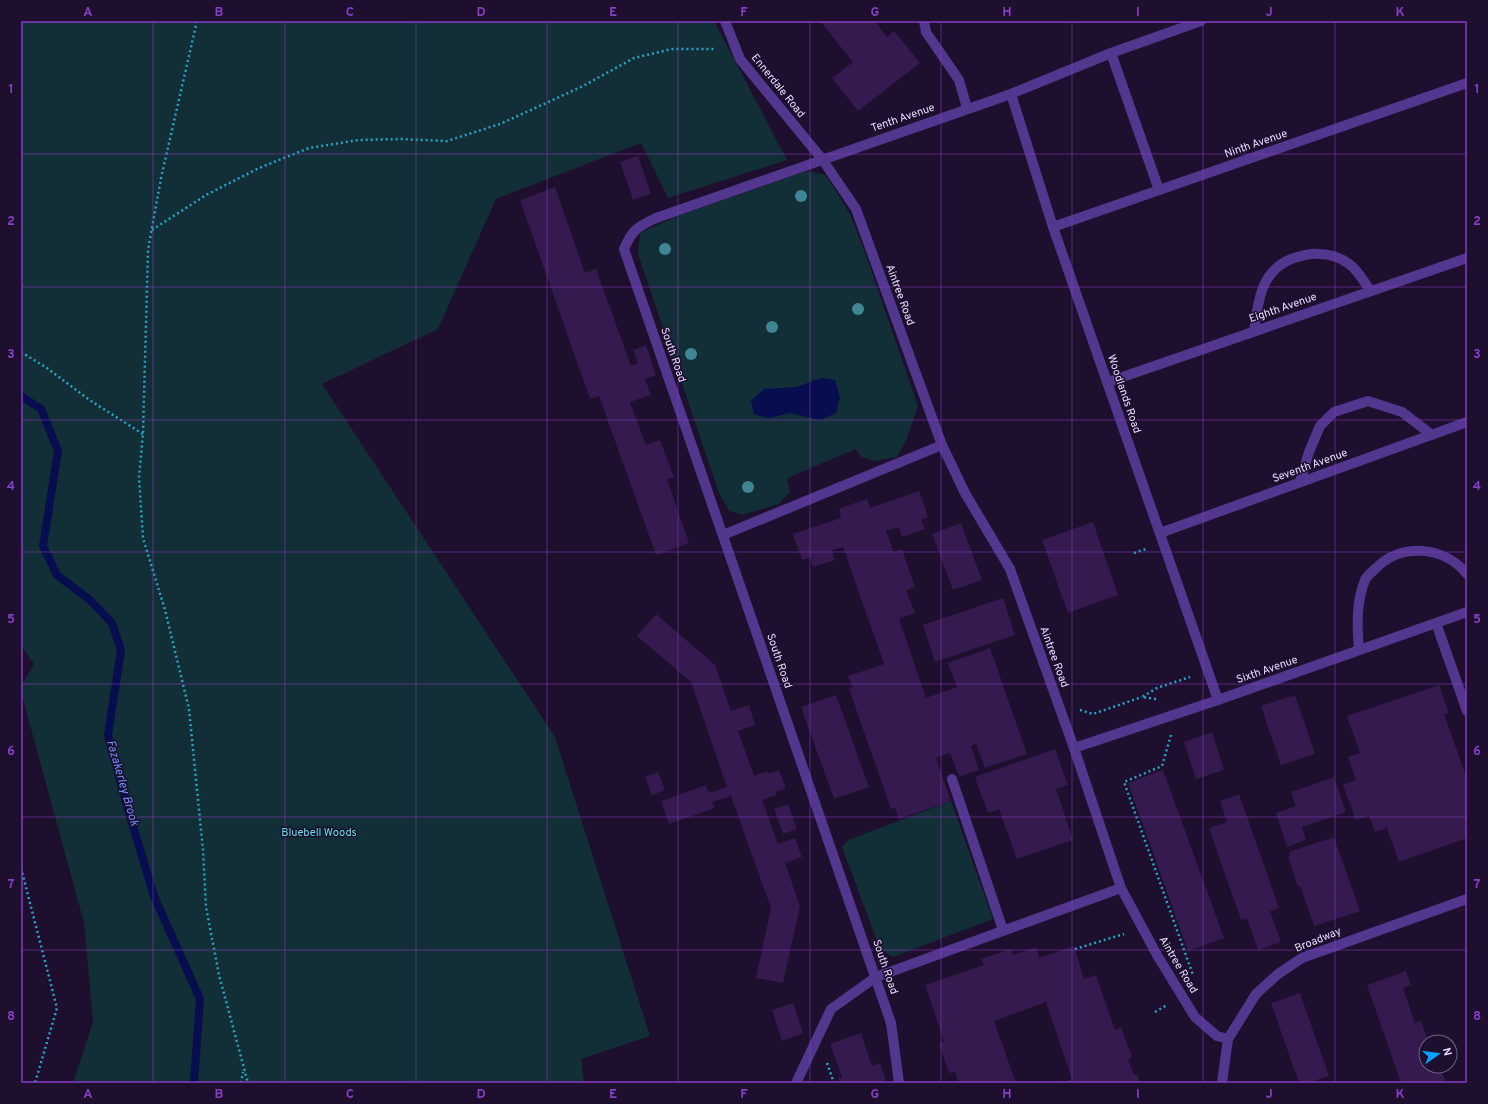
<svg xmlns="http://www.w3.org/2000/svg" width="1488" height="1104" font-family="Overpass,sans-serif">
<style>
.green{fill:#122e37}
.water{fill:#070d4e}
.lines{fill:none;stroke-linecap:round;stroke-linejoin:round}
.stream{stroke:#070d4e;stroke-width:8}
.building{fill:#341a4f}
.path{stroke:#27a4c7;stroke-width:2.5;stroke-dasharray:2 3;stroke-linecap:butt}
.lane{stroke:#53378f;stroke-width:10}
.tree{fill:#408594}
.grid{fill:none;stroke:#863ec5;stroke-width:1;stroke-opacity:0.55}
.labels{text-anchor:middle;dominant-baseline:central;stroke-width:3;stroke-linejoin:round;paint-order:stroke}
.street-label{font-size:11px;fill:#e9dbff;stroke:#1d0f2d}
.park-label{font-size:11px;fill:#5de5e9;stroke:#1d0f2d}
.water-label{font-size:12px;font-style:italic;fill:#6990ff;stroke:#1d0f2d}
.neatline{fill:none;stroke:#863ec5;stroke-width:1.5}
.grid-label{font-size:13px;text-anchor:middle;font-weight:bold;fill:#863ec5}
</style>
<rect width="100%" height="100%" fill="#1d0f2d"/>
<path class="green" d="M21,21h693l73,139 -119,38 -27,-55 -145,56 -58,130 -116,55 233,353 95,299 -69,23 3,24h-511l20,-61 -9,-99 -63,-231v-6l13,-22 -13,-18z
M806,171l20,4 24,39 16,41 52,151 -12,35 -9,16 -23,4 -13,-4 -5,-8 -69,29 3,14 -11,12 -37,11 -13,-4 -10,-18 -81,-239 2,-21 35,-16z
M951,801l42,118 -100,38 -13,-8 -38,-102 6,-7z"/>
<path class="water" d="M821,378l14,2 5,18 -4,15 -16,7 -30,-7 -21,5 -15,-4 -3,-13 13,-12 33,-2z"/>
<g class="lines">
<path class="stream" d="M21,396l20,13 17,42 -15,95 14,29 33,25 22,23 9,27 -13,85 21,78 25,83 46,103 -6,84"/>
</g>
<path class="building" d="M820,21h55l12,16 7,-6 26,32 -62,48 -26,-33 21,-16z
M638,156l13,38 -18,6 -13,-38z
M555,187l30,86 11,-4 35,97 7,-3 -5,-13 13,-5 10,30 -11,4 6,16 -21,7 16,43 14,-5 14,37 -7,2 22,64 -33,12 -57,-159 -9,3 -70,-199z
M919,491l9,26 -7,3 4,9 -23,8 -3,-10 -13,4 8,21 8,-3 13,38 -9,3 9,23 -16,6 27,79 31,-11 -9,-24 42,-15 37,106 -42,14 -9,-24 -5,2 8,24 -20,7 -9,-24 -14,5 15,43 -52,18 -4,-11 -4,1 -42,-120 4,-1 -5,-12 36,-12 -41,-117 -11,3 3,10 -22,7 -3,-9 -8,2 -9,-26 48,-16 -2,-9 13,-5 15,-5 3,9z
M1093,522l25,73 -50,18 -26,-73z
M961,523l21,57 -29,10 -21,-56z
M1003,598l12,37 -80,27 -12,-37z
M656,614l59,51 16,46 18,-6 6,20 -17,6 16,45 14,-5 1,3 10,-4 7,18 -10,4 1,3 -15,5 16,44 17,-6 7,19 -17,6 15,43 -17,77 -27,-5 15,-70 -40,-112 -19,6 3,6 -46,16 -8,-23 45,-16 3,8 18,-6 -36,-105 -54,-46z
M1439,685l10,28 -5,1 23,65v59l-68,24 -12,-34 -12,4 -6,-17 -13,5 -13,-35 13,-5 -8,-23 12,-4 -13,-37z
M836,695l33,92 -35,12 -33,-92z
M1295,695l20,59 -34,11 -20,-59z
M1212,732l12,38 -28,9 -12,-37z
M1055,749l13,36 -12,4 17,51 -56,19 -18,-50 -11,4 -13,-36z
M1163,770l61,168 -36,13 -60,-168z
M658,772l7,18 -13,5 -7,-18z
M1334,777l12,35 -44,15 4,13 -19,7 -11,-34 20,-7 -5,-14z
M1239,794l40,114 -9,3 11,31 -23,8 -11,-32 -6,2 -32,-92 18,-6 -7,-21z
M788,804l9,25 -14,5 -9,-25z
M1334,837l26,74 -46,15 -14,-40 -2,1 -10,-30 2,-1 -1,-4z
M1074,946l10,33 12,-4 19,55 6,-3 11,30 -4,2 6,16 3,-1 3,9h-80l12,-4 -26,-77 -52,19 22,62h-57l-4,-11 -6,1 -10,-29 5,-3 -19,-56 59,-20 -3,-6 30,-10 2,6 23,-8 3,11z
M1406,971l5,14 -8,3 12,35 6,-2 7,19 -6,2 4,13v11h14l6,17h-45l-34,-98z
M1300,993l29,83 -21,7h-9l-28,-80z
M793,1003l10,30 -21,8 -10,-31z
M861,1033l11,33 8,-3 7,20h-47l-2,-5 4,-1 -12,-33z"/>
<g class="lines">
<path class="path" d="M197,21l-36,157 -13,72 -5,184 -4,43 4,61 22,72 24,99 14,141 3,57 13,68 29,108
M152,230l54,-35 53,-27 50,-20 50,-8 42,-1 46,2 53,-17 44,-20 39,-18 51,-28 38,-9h44
M21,352l26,16 44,33 52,33
M1134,553l12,-4
M1156,699l-14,-2 15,-9 33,-11
M1080,710l13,4 49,-17
M1171,735l-9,31 -38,16 69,193
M21,868l36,140 -22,75
M1075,949l49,-15
M1155,1012l12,-7
M827,1063l7,20
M241,1083l2,-11"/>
<path class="lane" d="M725,21l15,38 82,100 34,50 86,236 23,48 45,76 64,179 47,140 36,67 38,62 22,19 11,3
M924,21l2,11 33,48 8,28
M1111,53l48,137
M1011,94l42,133 165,473
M1053,227l414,-144
M1254,331c4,-30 7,-62 40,-73 8,-2 15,-5 24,-4 11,0 22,3 31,10 9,6 15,18 21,26
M1108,382l359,-124
M1300,482l9,-30 11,-26 14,-14 34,-11 34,11 30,23
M1160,533l307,-111
M723,535l219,-90
M1436,623l31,88
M1359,650c-2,-23 -3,-48 6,-70 2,-4 7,-8 10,-11 26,-27 69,-23 92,5
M1074,748l144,-48 249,-88
M952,779l51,151
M797,1081l34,-72 45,-32 245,-89
M899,1083l-8,-60 -267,-774c8,-19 13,-22 32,-31l355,-124 100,-41 90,-32
M1222,1083l6,-44 28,-45 22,-20 24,-16 165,-59"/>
</g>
<g class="tree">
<circle cx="801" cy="196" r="6"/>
<circle cx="665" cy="249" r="6"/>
<circle cx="858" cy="309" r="6"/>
<circle cx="772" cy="327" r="6"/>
<circle cx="691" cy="354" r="6"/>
<circle cx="748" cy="487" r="6"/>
</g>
<path class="grid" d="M153,21v1062M285,21v1062M416,21v1062M547,21v1062M678,21v1062M810,21v1062M941,21v1062M1072,21v1062M1203,21v1062M1335,21v1062M21,154h1446M21,287h1446M21,420h1446M21,552h1446M21,684h1446M21,817h1446M21,950h1446"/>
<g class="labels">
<g class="street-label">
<text transform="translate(778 86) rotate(51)">Ennerdale Road</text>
<text transform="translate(903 118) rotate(-19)">Tenth Avenue</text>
<text transform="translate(1256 144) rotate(-19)">Ninth Avenue</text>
<text transform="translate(900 295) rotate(70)">Aintree Road</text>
<text transform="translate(1283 308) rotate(-19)">Eighth Avenue</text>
<text transform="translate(673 355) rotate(71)">South Road</text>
<text transform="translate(1124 394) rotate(71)">Woodlands Road</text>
<text transform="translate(1310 466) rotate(-20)">Seventh Avenue</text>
<text transform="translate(1054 657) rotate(70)">Aintree Road</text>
<text transform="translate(779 661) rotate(71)">South Road</text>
<text transform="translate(1267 670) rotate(-19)">Sixth Avenue</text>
<text transform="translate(1318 940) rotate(-22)">Broadway</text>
<text transform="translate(1178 965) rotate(59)">Aintree Road</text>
<text transform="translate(885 967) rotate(71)">South Road</text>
</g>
<g class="park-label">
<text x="319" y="833">Bluebell Woods</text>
</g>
<g class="water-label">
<text transform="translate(122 783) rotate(74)">Fazakerley Brook</text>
</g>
</g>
<rect width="1488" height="1104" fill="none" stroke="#1d0f2d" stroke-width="44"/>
<g transform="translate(1438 1054) rotate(76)"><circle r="19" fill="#1d0f2d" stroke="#6f6181"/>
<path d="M0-3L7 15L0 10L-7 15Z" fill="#07a1ff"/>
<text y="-6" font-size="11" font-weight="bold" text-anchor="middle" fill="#e9dbff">N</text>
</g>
<rect x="22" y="22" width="1444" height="1060" class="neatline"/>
<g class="grid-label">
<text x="88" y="16">A</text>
<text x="219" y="16">B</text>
<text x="350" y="16">C</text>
<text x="481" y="16">D</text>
<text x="613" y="16">E</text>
<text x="744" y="16">F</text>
<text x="875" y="16">G</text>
<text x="1007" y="16">H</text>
<text x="1138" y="16">I</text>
<text x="1269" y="16">J</text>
<text x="1400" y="16">K</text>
<text x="11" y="93">1</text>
<text x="1477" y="93">1</text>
<text x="11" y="225">2</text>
<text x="1477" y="225">2</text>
<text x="11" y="358">3</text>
<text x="1477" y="358">3</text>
<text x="11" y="490">4</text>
<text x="1477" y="490">4</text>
<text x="11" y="623">5</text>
<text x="1477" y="623">5</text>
<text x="11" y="755">6</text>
<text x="1477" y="755">6</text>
<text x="11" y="888">7</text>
<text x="1477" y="888">7</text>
<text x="11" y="1020">8</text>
<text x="1477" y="1020">8</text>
<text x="88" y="1098">A</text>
<text x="219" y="1098">B</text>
<text x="350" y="1098">C</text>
<text x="481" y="1098">D</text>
<text x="613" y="1098">E</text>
<text x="744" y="1098">F</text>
<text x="875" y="1098">G</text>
<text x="1007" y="1098">H</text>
<text x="1138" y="1098">I</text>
<text x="1269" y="1098">J</text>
<text x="1400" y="1098">K</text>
</g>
</svg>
